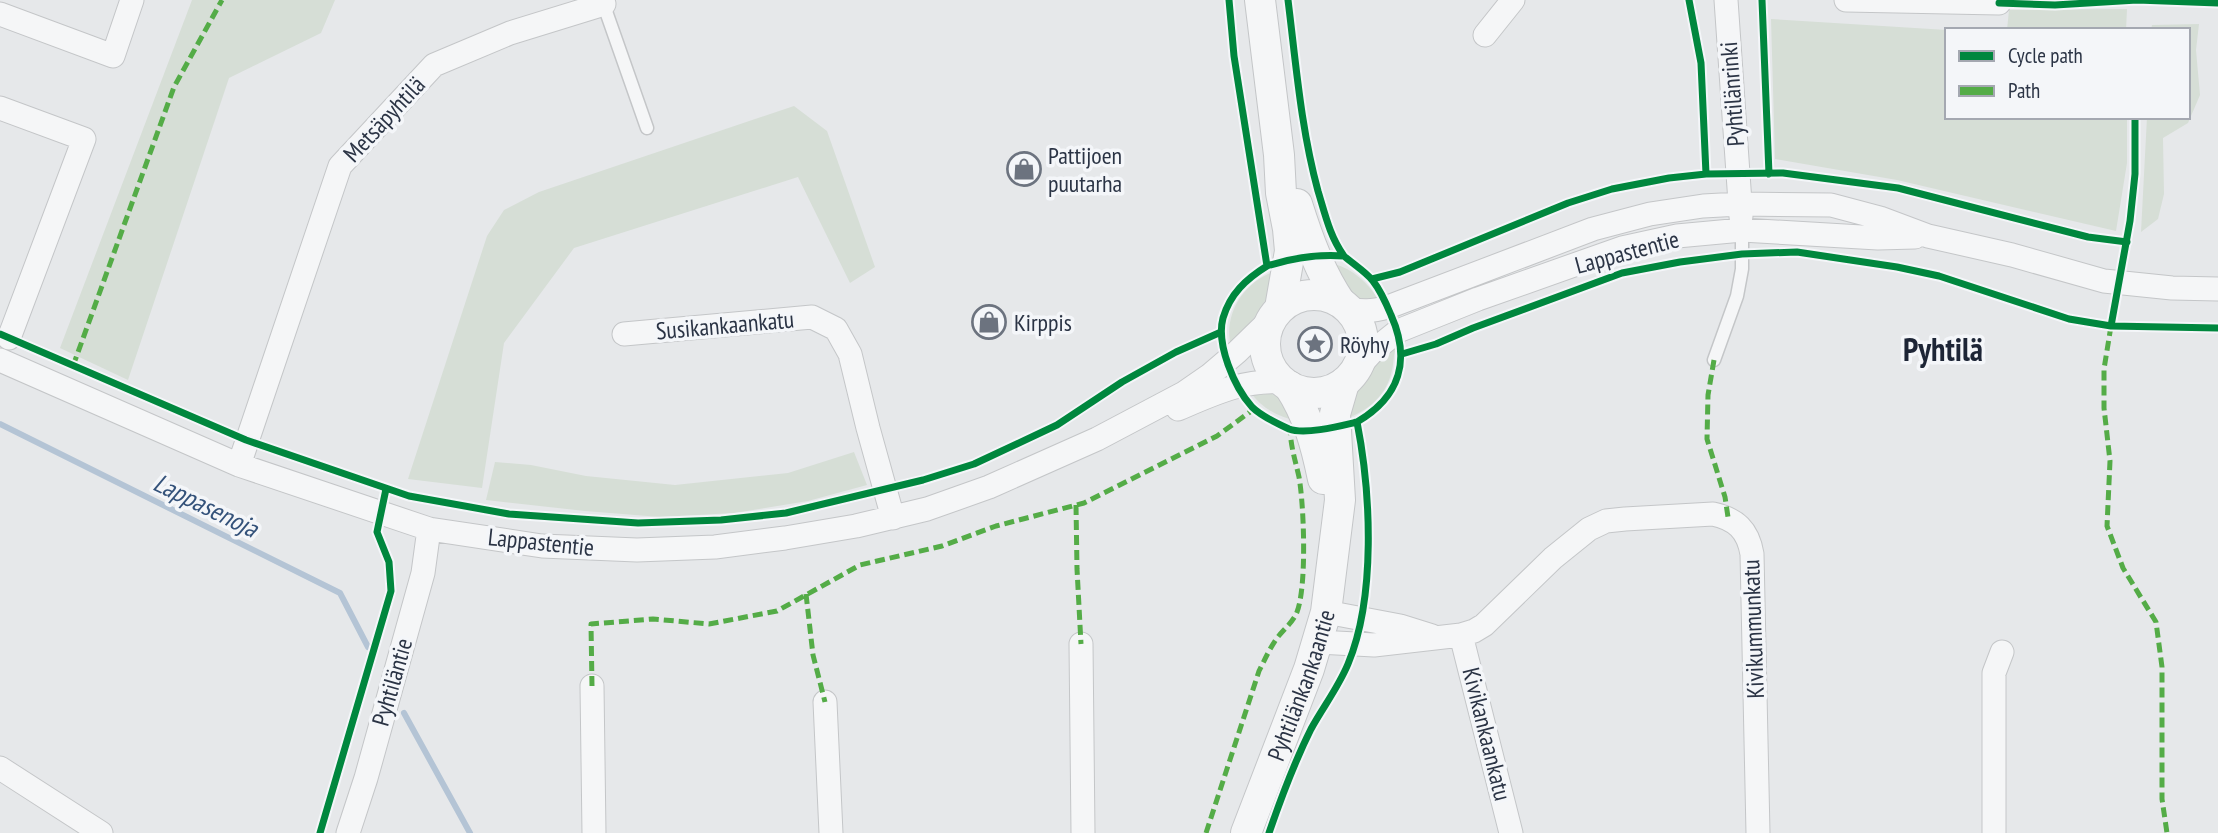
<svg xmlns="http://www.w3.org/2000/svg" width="2218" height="833" font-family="'PT Sans Narrow',sans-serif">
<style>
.green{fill:#d6ded6}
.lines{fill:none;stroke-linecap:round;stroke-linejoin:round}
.stream{stroke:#b4c4d5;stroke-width:6}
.service-casing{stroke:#c4c6c8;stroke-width:15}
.minor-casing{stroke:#c4c6c8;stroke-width:25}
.tertiary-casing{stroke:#c4c6c8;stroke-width:32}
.service{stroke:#f5f6f7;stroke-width:12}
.minor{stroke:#f5f6f7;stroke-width:23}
.tertiary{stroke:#f5f6f7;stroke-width:30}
.quiet{stroke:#54ac47;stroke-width:5;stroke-dasharray:10 5;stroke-linecap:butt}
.cycleway-casing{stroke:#f4f6f9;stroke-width:11}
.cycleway{stroke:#00873e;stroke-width:7}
.labels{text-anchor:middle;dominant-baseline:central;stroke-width:7;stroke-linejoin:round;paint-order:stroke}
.street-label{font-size:24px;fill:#2b3445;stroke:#f4f6f9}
.poi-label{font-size:24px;fill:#2b3445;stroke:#f4f6f9;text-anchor:start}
.water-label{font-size:26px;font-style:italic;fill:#34527a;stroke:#f4f6f9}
.district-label{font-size:32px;font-weight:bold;fill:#1d2536;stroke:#f4f6f9}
</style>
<rect width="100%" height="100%" fill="#e6e8ea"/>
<path class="green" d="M192,0h143l-14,33 -92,45 -101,302 -68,-32z
M2127,9l-1,21h-119l2,-20z
M1771,19l176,11v87h180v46l-11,68 -219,-51 -122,-21z
M2199,24l-3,26 4,45 -12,28 -25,15 1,56 -6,25 -17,13 6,-115h41v-87h-37l1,-5z
M794,106l33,25 48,136 -25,16 -52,-106 -224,71 -70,95 -22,145 -74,-9 79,-243 17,-26 35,-18z
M1334,264c19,5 34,19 44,35l-11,1 -15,-3z
M1281,270c-13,29 -28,53 -50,76 -9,-34 17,-70 50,-76z
M1395,344l1,4c-3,7 -2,15 -4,22 -5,25 -23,40 -46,49l6,-24 9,-15z
M1249,391c28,-1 34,8 49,30 -21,-4 -36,-13 -49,-30z
M854,452l13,33 -59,16 -74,12 -74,4 -75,-6 -99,-11 9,-38 36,3 55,11 89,9 113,-12z"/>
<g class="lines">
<path class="stream" d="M0,424l340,169 28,54
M404,713l66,120"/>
<g class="service-casing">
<path id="service" d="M602,0l45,128
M1714,360l23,-64 5,-27v-39"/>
</g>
<g class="minor-casing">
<path id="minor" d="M1726,0l15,217
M1846,0l153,3
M0,14l113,42 19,-56
M1485,35l28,-35
M0,108l84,31 -75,199
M1347,307c14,6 26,4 41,0l205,-78 57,-15 53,-8 37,-2 91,1 49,13 48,18 84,19 92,26 68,7 46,1
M624,334l188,-17 24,12 14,25 18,74 25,90
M0,360l239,105 190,64 113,17 95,4 78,-3 70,-9 71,-12 71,-17 62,-22 108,-48 87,-46 26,-18 27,-23 34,-33
M1353,373l20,-22 25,-20 80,-32 144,-51 55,-12 65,-6 136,8 37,-1
M1178,409c35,-15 66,-30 104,-27
M239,465l101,-299 94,-101 76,-32 94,-29
M1326,612l74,14 32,10
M1461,635l50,198
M1318,642l56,3 87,-10 13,-4 10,-6 69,-67 36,-29 17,-8 19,-2 88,-5c23,5 35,16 39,40l6,279
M1081,644l2,189
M592,686l2,147
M825,702l6,131
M0,768l101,65
M348,833l18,-55 57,-205 6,-44
M1994,833v-160l8,-21"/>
</g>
<g class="tertiary-casing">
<g id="tertiary">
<path d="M1260,0l19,155 2,38 7,36 2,22 -10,57"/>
<path d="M1297,204c11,35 23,68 43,98"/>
<circle cx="1314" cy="344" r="49"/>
<path d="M1289,386c19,29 27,59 34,93"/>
<path id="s1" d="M1246,833l63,-164 17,-57 14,-112 -5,-86 9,-31"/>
</g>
</g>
<use href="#service" class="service"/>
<use href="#minor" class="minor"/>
<use href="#tertiary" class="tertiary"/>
<path class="quiet" d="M2111,326l-7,43v39l6,53 -3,65 16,42 33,54 6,45v132l5,34
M1714,360l-6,35 -1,44 18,58 3,20
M73,366l101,-279 48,-87
M1076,505l1,64 4,75
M806,594l7,61 12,47
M592,686l-1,-62 62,-5 56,5 68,-13 83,-46 82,-19 54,-20 88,-23 133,-67 37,-27
M1206,833l53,-162c6,-12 11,-23 18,-33 7,-9 16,-16 20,-26 10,-26 7,-107 2,-135 -4,-18 -8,-29 -9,-48"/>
<g class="cycleway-casing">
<path id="cycleway" d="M1229,0l5,56 33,210c-21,13 -37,28 -44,52 -7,26 11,69 29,89 8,8 26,17 37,22 16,6 51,-3 68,-7
M1288,0c8,64 13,129 30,191 7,23 12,46 26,65
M1689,0l12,63 5,111
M1762,0l7,174
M1999,3l56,2 82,-5 81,3
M1267,266c25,-8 51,-12 77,-10 9,8 22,16 29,25 8,10 13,22 18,34 20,45 9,82 -34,107 14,71 19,175 -9,242 -10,24 -25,43 -37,65 -17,34 -30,69 -42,104
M1372,279l28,-7 168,-69 44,-14 57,-11 37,-4 77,-1 115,15 190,49 39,5
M2111,326l19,-105 5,-47v-57
M0,334l246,106 163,56 100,18 129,9 83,-3 65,-7 137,-33 51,-16 83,-39 65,-43 54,-30 45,-20
M1402,354l34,-10 37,-16 149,-55 58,-11 62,-8 55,-2 100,15 42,9 130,43 42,7 107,2
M320,833l71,-242 -2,-29 -12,-30 9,-43"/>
</g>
<use href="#cycleway" class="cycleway"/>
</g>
<defs>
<g id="shop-ring" transform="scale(1.75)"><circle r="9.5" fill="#f4f6f9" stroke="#6c737f" stroke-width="1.5"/><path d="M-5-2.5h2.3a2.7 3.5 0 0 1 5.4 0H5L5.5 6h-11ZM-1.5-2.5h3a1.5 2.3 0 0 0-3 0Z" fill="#6c737f"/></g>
<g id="sight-ring" transform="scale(1.75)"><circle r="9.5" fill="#f4f6f9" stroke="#6c737f" stroke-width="1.5"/><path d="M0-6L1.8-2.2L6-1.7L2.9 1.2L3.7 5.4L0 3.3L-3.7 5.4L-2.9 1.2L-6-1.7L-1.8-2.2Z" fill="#6c737f"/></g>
</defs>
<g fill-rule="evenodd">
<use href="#shop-ring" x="1024" y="169"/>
<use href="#shop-ring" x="989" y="322"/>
<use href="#sight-ring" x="1315" y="344"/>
</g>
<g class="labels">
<g class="street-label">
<text transform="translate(1732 94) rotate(-94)">Pyhtilänrinki</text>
<text transform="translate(384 119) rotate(-47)">Metsäpyhtilä</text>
<text transform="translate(1627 252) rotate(-15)">Lappastentie</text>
<text transform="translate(725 325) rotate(-5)">Susikankaankatu</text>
<text transform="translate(541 542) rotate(6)">Lappastentie</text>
<text transform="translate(1753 629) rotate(-92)">Kivikummunkatu</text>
<text transform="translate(392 682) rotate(-74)">Pyhtiläntie</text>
<text stroke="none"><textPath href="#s1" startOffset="158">Pyhtilänkankaantie</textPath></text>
<text transform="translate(1487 734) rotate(76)">Kivikankaankatu</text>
</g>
<g class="poi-label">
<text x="1048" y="155">Pattijoen<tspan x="1048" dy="28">puutarha</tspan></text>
<text x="1014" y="322">Kirppis</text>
<text x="1340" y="344">Röyhy</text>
</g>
<g class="water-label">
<text transform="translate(206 505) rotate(26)">Lappasenoja</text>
</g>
<g class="district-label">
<text x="1943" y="349">Pyhtilä</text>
</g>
</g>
<rect x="1945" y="28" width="245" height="91" fill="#f4f6f9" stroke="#a4a8b1" stroke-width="2"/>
<rect x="1959" y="51" width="35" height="10" fill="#00873e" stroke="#a4a8b1" stroke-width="2"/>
<text x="2008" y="63" font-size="21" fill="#2b3445">Cycle path</text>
<rect x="1959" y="86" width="35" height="10" fill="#54ac47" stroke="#a4a8b1" stroke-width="2"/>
<text x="2008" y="98" font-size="21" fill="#2b3445">Path</text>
</svg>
